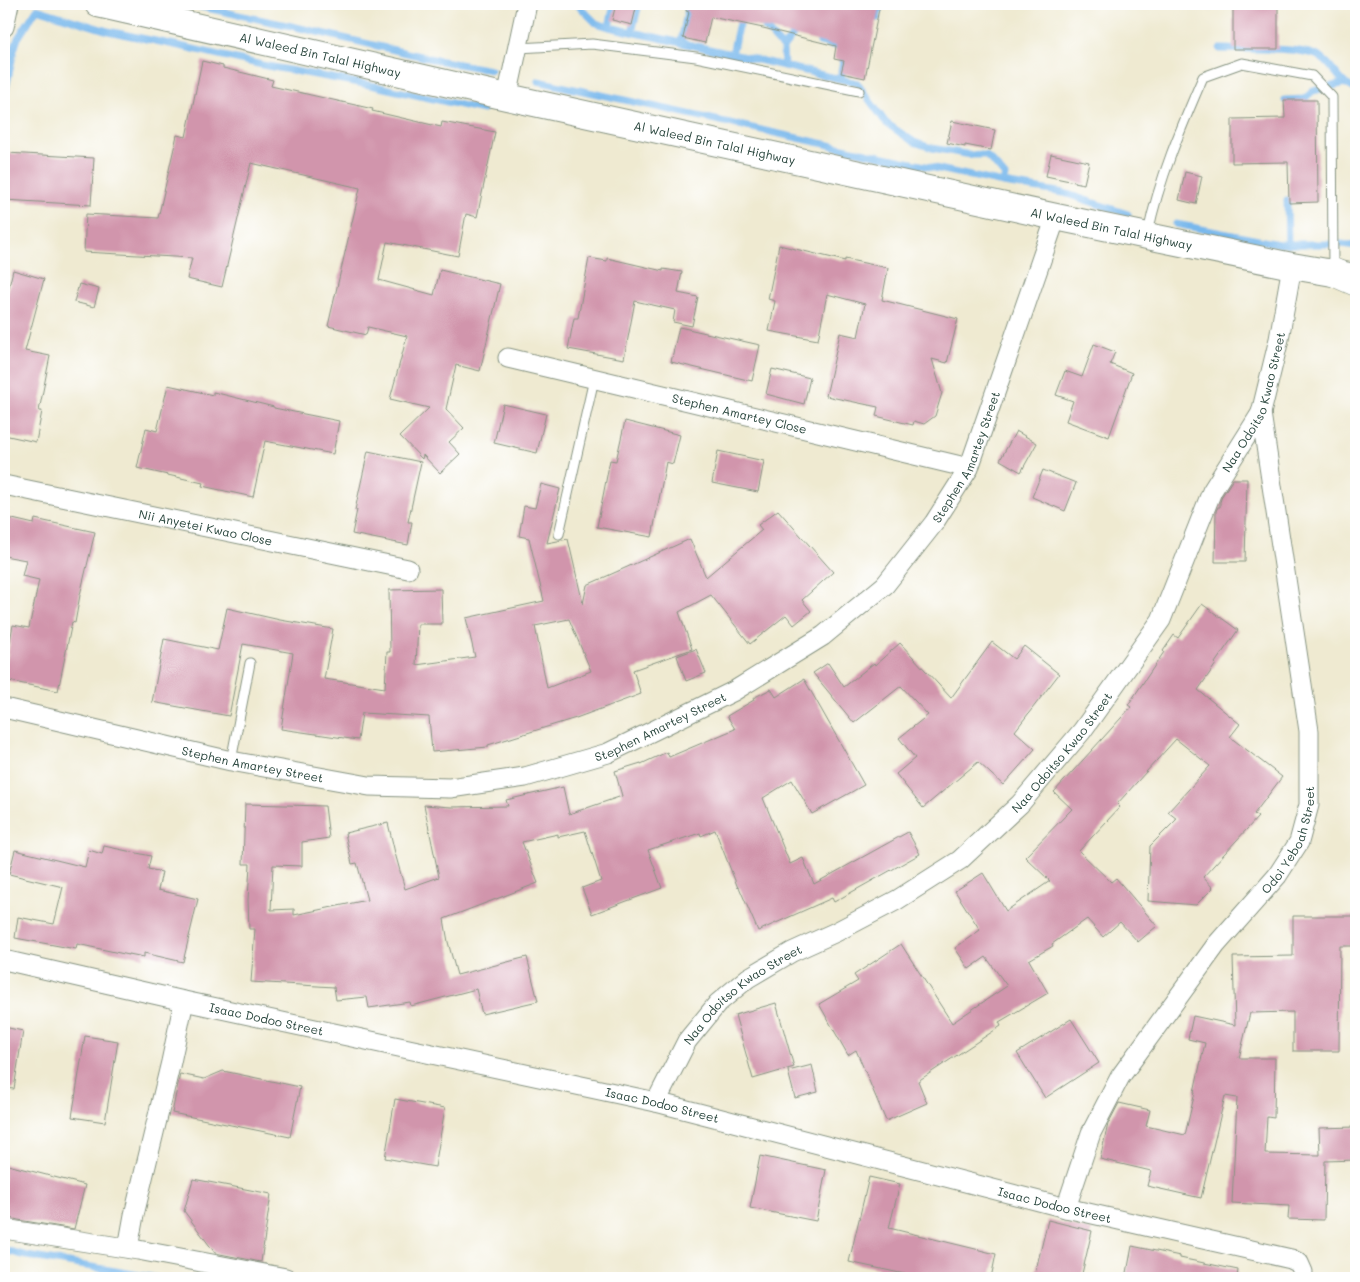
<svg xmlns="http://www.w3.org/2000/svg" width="1360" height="1282" font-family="Mali,sans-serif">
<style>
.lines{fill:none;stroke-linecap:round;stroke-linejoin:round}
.stream{stroke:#78b8ec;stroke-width:7}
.building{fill:#d195ac;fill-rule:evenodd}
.lane-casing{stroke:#879482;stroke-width:11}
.street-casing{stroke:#879482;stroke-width:21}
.secondary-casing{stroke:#879482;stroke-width:28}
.primary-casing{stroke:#879482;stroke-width:29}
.lane{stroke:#fff;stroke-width:9}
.street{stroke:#fff;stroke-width:19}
.secondary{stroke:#fff;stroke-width:26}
.primary{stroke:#fff;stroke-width:28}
.labels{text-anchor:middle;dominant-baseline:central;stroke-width:4.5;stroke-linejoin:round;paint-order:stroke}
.street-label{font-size:12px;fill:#1f3d34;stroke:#fff}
</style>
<rect width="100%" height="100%" fill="#fff"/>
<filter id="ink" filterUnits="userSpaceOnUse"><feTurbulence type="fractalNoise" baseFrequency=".02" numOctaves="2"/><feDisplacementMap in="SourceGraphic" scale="10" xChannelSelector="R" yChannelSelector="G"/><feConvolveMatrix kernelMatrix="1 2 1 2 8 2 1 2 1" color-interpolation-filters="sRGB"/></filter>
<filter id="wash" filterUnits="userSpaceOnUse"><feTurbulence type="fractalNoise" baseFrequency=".0096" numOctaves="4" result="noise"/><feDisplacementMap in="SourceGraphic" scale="20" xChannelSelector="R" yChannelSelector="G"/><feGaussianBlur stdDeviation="1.12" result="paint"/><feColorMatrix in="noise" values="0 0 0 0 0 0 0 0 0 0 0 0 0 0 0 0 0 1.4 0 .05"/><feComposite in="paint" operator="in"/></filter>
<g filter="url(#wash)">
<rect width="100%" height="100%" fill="#efead1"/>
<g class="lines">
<path class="stream" d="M187,4l109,23 141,33 54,10
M577,4l19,19 13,4 123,27 125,29 29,40 28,19 18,6 39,7h14l8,7 12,14 -2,7
M771,4l-6,24 18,20 1,18
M877,18l3,-14
M609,27l5,-23
M632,32l7,-28
M822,33l-2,9 25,6
M681,42l8,-38
M783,48l10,-13
M1220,49c27,1 71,-3 96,6 13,5 20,21 30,29 3,2 7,4 10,6
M732,54l6,-27 2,-3
M842,79l-1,-8 4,-18
M538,81l465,102 61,10 64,21
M4,98l10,-48 4,-12 19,-29 71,22 81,17 73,17 113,21 108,24
M1285,100l19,-1 9,-8 32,-8
M1287,200l1,45
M1176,224l103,20h62l15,2
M4,1250l23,6 129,22"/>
</g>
<g id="blocks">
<path class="building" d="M616,4h21l-5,21 -20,-5z
M687,4h193l-15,74 -24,-5 3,-12 -10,-2 2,-13 -73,-18 -52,-11 -6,26 -22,-5 6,-26 -3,-1z
M1233,4h45v45h-45z
M202,61l21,5v2l50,12 -2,6 102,23 -1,2 69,16 1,-5 53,10 -18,85 -11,-3 -8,42 -71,-14 -8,38 55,15 6,-25 60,14 -20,87 -24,-6 -10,44 18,19 -15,14 11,12 -20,19 -17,-18 -1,4 -22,-23 29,-28 -39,-9 17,-63 -39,-9 -2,8 -38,-9 32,-138 -109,-25 -29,124 -35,-8 5,-21 -108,-6 2,-38 72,4 19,-83 9,2z
M1284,100h33l1,102 -29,1 -1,-41 -56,1v-44l53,-1z
M952,121l43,9 -4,20 -26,-5v2l-18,-4z
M7,153l87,5 -3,47 -87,-5z
M1051,154l38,8 -5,22 -38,-8z
M1185,172l17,4 -6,28 -17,-4z
M779,245l66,16v-2l43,9 -6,32 76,19 -11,44 -15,-4 10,34 -7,23 -11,8 -10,-3 -1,4 -37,-9 2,-9 -52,-11 14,-63 18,4 7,-33 -38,-10 -9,46 -49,-9 6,-30 -7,-2z
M589,258l18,3v-3l56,13v-2l19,3 -4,21 20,4 -6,29 -19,-4 2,-12 -40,-9 -11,58 -56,-10 6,-31h4z
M13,270l31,9 -19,72 25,5 -11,55h3l-6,31 -32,-7v-127z
M79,284l20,5 -5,18 -20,-5z
M679,327l81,18 -8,36 -81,-19z
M1094,344l21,8 -5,12 22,9 -23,64 -43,-16 7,-20 -17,-6 9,-24 17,6z
M772,369l38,9 -6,26 -38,-10z
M168,385l45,10v-3l61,15v1l65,13 -6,33 -68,-13 -12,56 -51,-11 1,-3 -66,-15 9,-40 11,3z
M503,404l43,10 -9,39 -43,-10z
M625,421l55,14 -7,29 -7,-2 -14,75 -55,-10 13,-67 6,1z
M1016,431l21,12 -16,29 -21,-12z
M368,451l53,11 -13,60h4l-4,23 -56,-11 5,-24h-2z
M718,451l46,10 -6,31 -46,-9z
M1043,470l33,13 -11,28 -33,-14z
M1233,479h14l-2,83h-30l1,-51 2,-4h2v-5l2,-6z
M541,484l19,5 -13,54 21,-4 15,65 4,-19 103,-46 16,38 56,-47 -4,-5 20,-15 55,62 -31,28 9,11 -17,14 -8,-10 -36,29 -39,-49 -32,17 13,37 -59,21 8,24 -65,24 -88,27v2l-56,5 -3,-35 -67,-4 -4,27 -77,-11 12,-76 -50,-9 -14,72 -77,-14 12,-63 54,11 9,-42 53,12 53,9 -9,50 61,9 2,-36h3l-1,-62 52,-1 1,35h-24l-2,41 59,-8 -9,-39 78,-17 -15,-63 -10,-2 5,-30 11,2zM569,619l22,52 -44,17 -12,-62z
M4,517l30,7 1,-5 60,13 -15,63 -5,28 -3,-1 -14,69 -54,-11v-6l9,-49 16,3 10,-48 -17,-4 4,-16 -22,-4z
M1202,604l36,26 -23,33 1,1 -18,26 42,34 -10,13 52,40 -28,37 4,3 -55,60 10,11 -17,17 -48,-4 2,-55 27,-27 -9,-7 42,-46 -34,-27 -59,65 3,3 -41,44 32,31 5,-4 41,48 -19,16 -18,-20 -17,15 -16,-18 -35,25 1,2 -24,14 19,33 -49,29 2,4 -83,55 9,22 -41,18 -30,-71 -8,5 -29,-51 39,-23 -4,-6 47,-31 51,79 55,-37 -21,-29 -17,12 -14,-21 25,-18 -25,-39 28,-18 23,38 44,-30 -25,-24 47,-48 -18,-17 77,-85 -3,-2 36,-53 -1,-1 11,-16 4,3z
M992,642l22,17 10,-13 35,28 -44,57 20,18 -32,36 -25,-23 -55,46 -27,-34 19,-16 -16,-20 29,-23 -27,-29 -47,37 -41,-50 15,-10 16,24 30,-24 1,2 25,-22 51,55z
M696,649l10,24 -20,8 -9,-25z
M804,679l60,106 -52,29 -20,-34 -29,18 27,66 13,-6 11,26 94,-52 12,22 -86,48 -2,-4 -74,33 -19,-44 -1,1 -23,-58 -14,6 -1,-3 -52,17 14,38 -70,26 -10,-26 19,-7 -16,-50 -27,6v-3l-36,8 16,41 -94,36 4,23 9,33 70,-18 11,44 -56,13 -6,-25 -65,17 -1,-4 -41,6 -2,-11 -31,3 -2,-13 -83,-5 4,-53h-6l-1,-29 2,-36h-7l2,-60 80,2 4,32 -27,4v24l-29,-1 -2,45 23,-1v6l73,-15 -10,-37 -5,1 -7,-31 43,-10 7,30 10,36 34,-12 -15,-72 27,2 57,-1 -2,-6 57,-13 6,27 53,-18 -7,-25 26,-8v1l26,-12 2,5 66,-28 -8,-13 27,-16 -1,-2 18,-9 5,8z
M104,846l47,10 -3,13 14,3 -4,18 40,9 -15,63 -39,-9v4l-15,-3v1l-52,-11 -1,5 -61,-11 3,-21 36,7 9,-37 -54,-13 6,-24 70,17 4,-17 13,4z
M1293,916h63v30h-16l-1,105h-46v-39l-43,1 -11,45h36l-1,60 -7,-1 -2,37 55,1 -1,-27 37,-1v33l-31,1 -1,59 -36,-1 1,-13 -57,-3 5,-105 -12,-2 -24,102 -54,-12 4,-15 -51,-12 8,-35 11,-21 31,7 -4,16 39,9 10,-43h-1l11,-49 -17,-4 5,-23 42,9 -2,-68 60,-1z
M776,1003l18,64 -41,12 -18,-64z
M1071,1019l28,44 -54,35 -28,-45z
M4,1027l19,4 -9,58 -10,-1z
M85,1036l33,5 -13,81 -33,-5z
M812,1065l6,27 -23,6 -7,-27z
M223,1071l77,16 -10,50 -118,-24 8,-39 24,5z
M395,1099l50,9 -10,59 -50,-9z
M760,1156l66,14 -10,51 -66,-13z
M4,1164l81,21 -11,44 -56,-9 -14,-4z
M869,1177l31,7 -11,44 107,26 -5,24h-82v-3l-60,-13z
M193,1179l78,15 -10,68 -46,-9 -31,-42z
M1048,1220l44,11 -11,47h-47z
M1132,1246l48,10v2l58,12 -1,8h-111z"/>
</g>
</g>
<g filter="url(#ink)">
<use href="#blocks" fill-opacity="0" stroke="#879482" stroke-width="1"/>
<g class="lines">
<g class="lane-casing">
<path id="lane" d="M518,48l74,-4 104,13 163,34
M1148,233c11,-54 33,-105 55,-156l39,-14 70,13 20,21 1,174
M559,534l35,-155
M231,761l19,-98"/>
</g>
<g class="street-casing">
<g id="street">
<path d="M4,27l5,-23"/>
<path d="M507,97l20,-93"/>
<path id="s1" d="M508,358l461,110"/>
<path id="s2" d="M4,485l404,84"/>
<path id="s3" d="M4,708l227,53 138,25 81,2 75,-11 83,-24 126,-62 89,-55 62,-51 49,-62 35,-55 87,-251"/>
<path id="s4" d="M4,960l180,41 472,101 410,106 225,51 8,4 4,9 -1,6"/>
<path id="s5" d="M656,1102l31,-61 31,-38 30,-25 44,-26 44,-20 61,-32 63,-40 60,-56 62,-73 79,-111 51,-129 49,-78 18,-74 13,-73"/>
<path id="s6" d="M1066,1208l25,-75 29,-56 96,-132 61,-69 22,-34 10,-37v-74l-48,-318"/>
<path d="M4,1229l134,21 148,28"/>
<path d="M128,1248l6,-33 37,-153 13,-61"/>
</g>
</g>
<g class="secondary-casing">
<g id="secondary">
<path id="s7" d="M98,4l409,93 549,120 236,49 64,11"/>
</g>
</g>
<g class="primary-casing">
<path id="primary" d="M1333,272l23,10"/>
</g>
<use href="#lane" class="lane"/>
<use href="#street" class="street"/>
<use href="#secondary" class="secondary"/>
<use href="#primary" class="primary"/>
</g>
</g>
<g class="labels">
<g class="street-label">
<text stroke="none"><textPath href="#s7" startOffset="228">Al Waleed Bin Talal Highway</textPath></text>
<text stroke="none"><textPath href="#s7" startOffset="632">Al Waleed Bin Talal Highway</textPath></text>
<text stroke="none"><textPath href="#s7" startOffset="1038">Al Waleed Bin Talal Highway</textPath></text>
<text stroke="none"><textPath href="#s5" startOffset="952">Naa Odoitso Kwao Street</textPath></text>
<text stroke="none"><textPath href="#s1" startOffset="238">Stephen Amartey Close</textPath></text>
<text stroke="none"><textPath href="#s3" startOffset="1095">Stephen Amartey Street</textPath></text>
<text stroke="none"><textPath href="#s2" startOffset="206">Nii Anyetei Kwao Close</textPath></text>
<text stroke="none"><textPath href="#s3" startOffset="675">Stephen Amartey Street</textPath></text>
<text stroke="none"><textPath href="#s5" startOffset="548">Naa Odoitso Kwao Street</textPath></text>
<text stroke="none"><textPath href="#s3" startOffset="255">Stephen Amartey Street</textPath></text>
<text stroke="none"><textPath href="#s6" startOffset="436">Odoi Yeboah Street</textPath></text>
<text stroke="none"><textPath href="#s5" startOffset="142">Naa Odoitso Kwao Street</textPath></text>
<text stroke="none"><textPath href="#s4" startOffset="269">Isaac Dodoo Street</textPath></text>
<text stroke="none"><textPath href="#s4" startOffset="674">Isaac Dodoo Street</textPath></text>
<text stroke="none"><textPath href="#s4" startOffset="1079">Isaac Dodoo Street</textPath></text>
</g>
</g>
<rect width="1360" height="1282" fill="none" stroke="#fff" stroke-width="20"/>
</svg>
